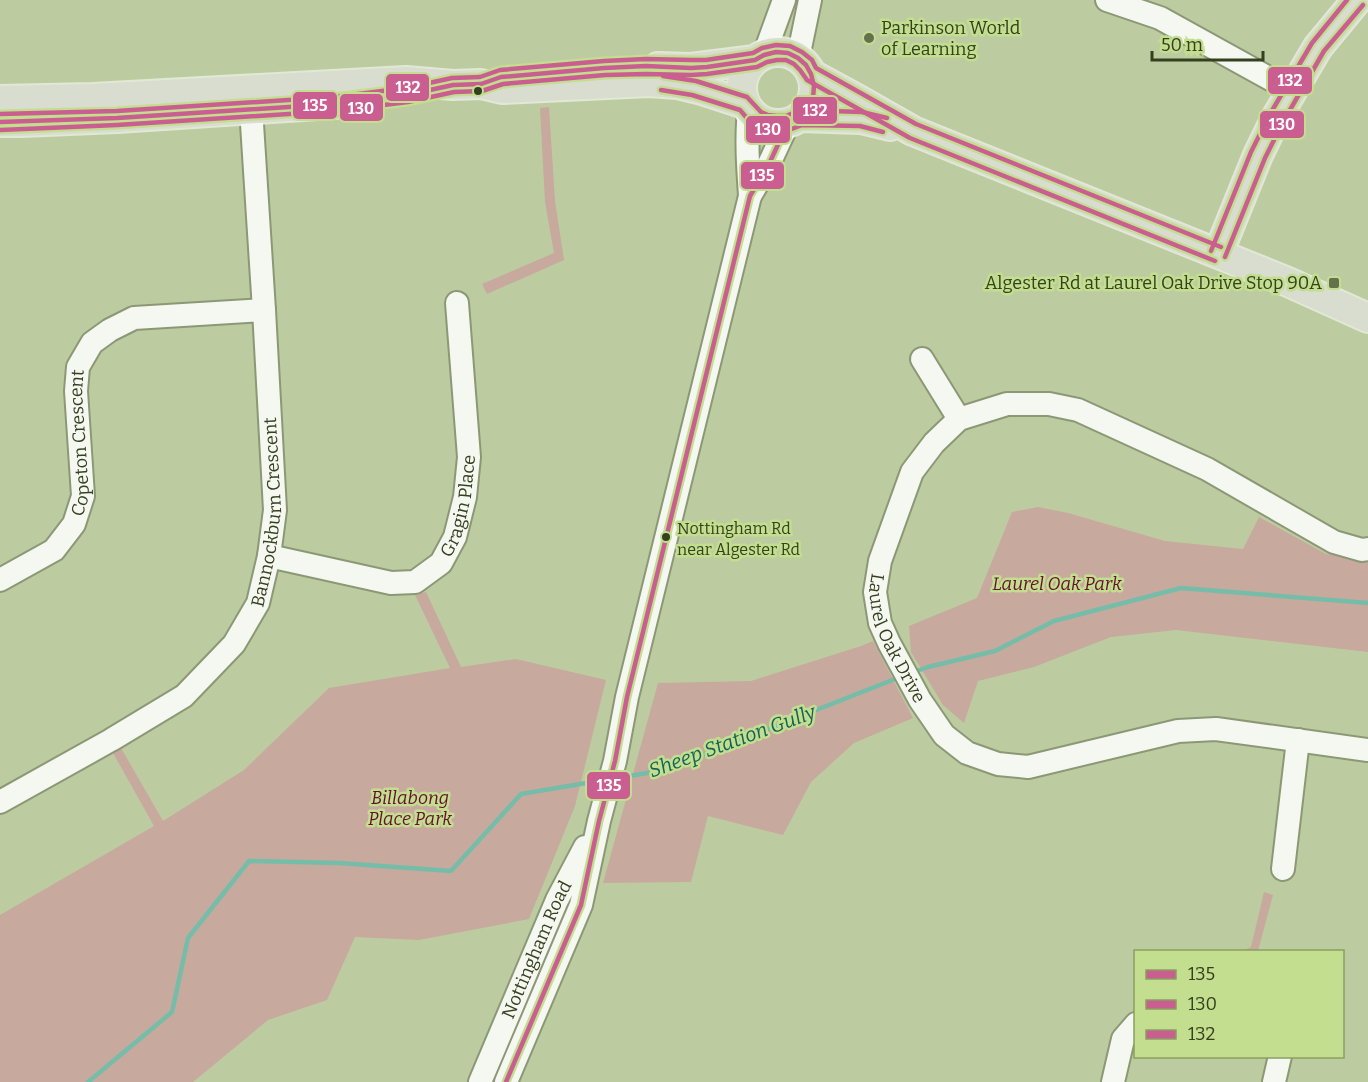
<svg xmlns="http://www.w3.org/2000/svg" width="1368" height="1082" font-family="Bitter,serif">
<style>
.green{fill:#c8a99e}
.lines{fill:none;stroke-linecap:round;stroke-linejoin:round}
.stream{stroke:#75bda8;stroke-width:4.5}
.minor-casing{stroke:#8c9875;stroke-width:26}
.major-casing{stroke:#e1e8d4;stroke-width:32}
.minor{stroke:#f5f7f1;stroke-width:22}
.major{stroke:#d8ddcf;stroke-width:28}
.bus-1-casing{stroke:#c2de8e;stroke-width:9}
.bus-2-casing{stroke:#c2de8e;stroke-width:9}
.bus-3-casing{stroke:#c2de8e;stroke-width:9}
.bus-1{stroke:#ca5e90;stroke-width:4.5}
.bus-2{stroke:#ca5e90;stroke-width:4.5}
.bus-3{stroke:#ca5e90;stroke-width:4.5}
.poi-dot{fill:#64714c;stroke:#c2de8e;stroke-width:2}
.bus-dot{fill:#35401f;stroke:#c2de8e;stroke-width:2}
.labels{text-anchor:middle;dominant-baseline:central;stroke-width:5;stroke-linejoin:round;paint-order:stroke}
.bus-label{font-size:16px;fill:#35401f;stroke:#c2de8e;text-anchor:start}
.poi-label{font-size:18px;fill:#35401f;stroke:#c2de8e;text-anchor:start}
.street-label{font-size:18px;fill:#35401f;stroke:#c2de8e}
.park-label{font-size:18px;font-style:italic;fill:#670e30;stroke:#c2de8e}
.water-label{font-size:20px;font-style:italic;fill:#14635b;stroke:#c2de8e}
.line-badge{stroke:#c2de8e;stroke-width:2}
.badge-label{font-size:16px;text-anchor:middle;font-weight:bold;fill:#fff}
</style>
<rect width="100%" height="100%" fill="#bccca0"/>
<path class="green" d="M549,107l6,94 9,59 -77,34 -5,-10 72,-31 -9,-51 -5,-94z
M1038,507l30,6 97,28 78,8 16,-32 67,37 42,5v93l-192,-22 -65,7 -77,30 -56,14 -14,42 -21,-18 -32,-53 -2,-26 68,-28 35,-86z
M426,592l35,75 55,-8 90,21 -31,126 -46,113 -110,21 -64,-3 -28,63 -59,20 -75,62h-193v-167l154,-89 -41,-73 8,-5 42,73 81,-51 85,-82 121,-20 -35,-73z
M873,641l40,77 -59,25 -43,39 -28,53 -75,-19 -17,66 -88,1 55,-200 93,-2 110,-35z
M1264,892l9,3 -15,56h-15l8,-4z"/>
<g class="lines">
<path class="stream" d="M914,672l14,-5 67,-16 59,-30 127,-33 187,15
M618,778l46,-8 236,-93
M88,1082l84,-70 16,-74 61,-77 90,2 112,8 70,-77 83,-14"/>
<g class="minor-casing">
<g id="minor">
<path d="M1107,0l53,18 132,73"/>
<path d="M764,55l20,-55"/>
<path d="M798,58l12,-58"/>
<path d="M749,110c-3,29 -1,57 1,86"/>
<path d="M922,359l37,60"/>
<path id="s1" d="M1368,549l-6,1 -28,-8 -127,-73 -129,-59 -29,-6h-42l-48,15 -25,24 -22,29 -32,89 -5,31 5,31 9,20 31,57 24,35 23,18 31,11 30,3 150,-36 38,-2 152,21"/>
<path id="s2" d="M269,556l122,27 24,-1 26,-19 14,-26 10,-40 4,-40 -12,-154"/>
<path id="s3" d="M0,580l54,-30 20,-26 9,-28 -7,-105 2,-24 14,-24 18,-13 24,-12 130,-8"/>
<path id="s4" d="M0,802l111,-62 73,-44 50,-52 24,-41 11,-47 6,-46 -11,-200 -14,-217"/>
<path d="M1283,869l15,-129"/>
<path id="s5" d="M480,1082l77,-182 28,-53"/>
<path d="M506,1082l75,-177 18,-84 16,-60 12,-64 123,-501 19,-32 19,-41"/>
<path d="M1113,1082l10,-43 13,-15"/>
<path d="M1274,1082l6,-26"/>
</g>
</g>
<g class="major-casing">
<path id="major" d="M742 88a36 36 0 1 1 72 0a36 36 0 1 1-72 0Z
M658,67l33,1 64,-8
M811,74l46,25 56,32 375,151 80,36
M0,100l93,-2 313,-17 47,4 28,-1 21,5 147,-7 28,2 25,6 43,14
M800,117l61,2 29,7
M0,122h22l95,-4 231,-15
M1218,254l40,-99 18,-37 42,-71 39,-47"/>
</g>
<use href="#minor" class="minor"/>
<use href="#major" class="major"/>
<g class="bus-1-casing">
<path id="bus-1" d="M0,122l117,-4 218,-14 72,-9 46,-10 28,-1 20,-7 103,-9 42,-2 45,2 16,-1 48,-7 9,-5 12,-3 12,1 10,5 8,7 5,9 3,12 -1,12 -5,10 -8,9 -12,6 -19,41 -19,32 -123,501 -12,64 -16,60 -18,84 -75,177"/>
</g>
<g class="bus-2-casing">
<path id="bus-2" d="M661,90l31,5 48,15 12,14 13,5 11,2 13,-1 13,-5 58,1 23,6
M0,130l117,-5 218,-14 73,-9 46,-10 28,-1 21,-7 102,-9 41,-1 45,1 16,-1 50,-7 10,-5 10,-2h9l8,4 6,6 7,10 103,58 305,123
M1225,257l40,-99 18,-36 41,-71 39,-46"/>
</g>
<g class="bus-3-casing">
<path id="bus-3" d="M663,76l33,5 51,16 14,15 7,3 9,1h9l14,-6 62,2 25,6
M0,114l117,-3 217,-14 72,-9 46,-10 28,-1 20,-7 104,-9 42,-2 45,1h15l47,-7 9,-5 14,-3 14,1 12,6 10,8 4,8 100,56 305,123
M1211,251l40,-99 19,-38 42,-71 35,-43"/>
</g>
<use href="#bus-1" class="bus-1"/>
<use href="#bus-2" class="bus-2"/>
<use href="#bus-3" class="bus-3"/>
</g>
<g class="poi-dot">
<circle cx="869" cy="38" r="6"/>
<rect x="1328" y="277" width="12" height="12" rx="3"/>
</g>
<g class="bus-dot">
<circle cx="478" cy="91" r="5"/>
<circle cx="666" cy="537" r="5"/>
</g>
<g class="labels">
<g class="bus-label">
<text x="677" y="528">Nottingham Rd<tspan x="677" dy="21">near Algester Rd</tspan></text>
</g>
<g class="poi-label">
<text x="881" y="28">Parkinson World<tspan x="881" dy="21">of Learning</tspan></text>
<text x="1322" y="283" text-anchor="end">Algester Rd at Laurel Oak Drive Stop 90A</text>
</g>
<g class="street-label">
<text stroke="none"><textPath href="#s3" startOffset="177">Copeton Crescent</textPath></text>
<text stroke="none"><textPath href="#s2" startOffset="242">Gragin Place</textPath></text>
<text stroke="none"><textPath href="#s4" startOffset="424">Bannockburn Crescent</textPath></text>
<text stroke="none"><textPath href="#s1" startOffset="693">Laurel Oak Drive</textPath></text>
<text stroke="none"><textPath href="#s5" startOffset="144">Nottingham Road</textPath></text>
</g>
<g class="park-label">
<text x="1057" y="584">Laurel Oak Park</text>
<text x="410" y="798">Billabong<tspan x="410" dy="21">Place Park</tspan></text>
</g>
<g class="water-label">
<text transform="translate(732 741) rotate(-20)">Sheep Station Gully</text>
</g>
</g>
<g class="line-badge">
<rect x="1267" y="66" width="46" height="29" rx="6" fill="#ca5e90"/>
<rect x="385" y="73" width="45" height="29" rx="6" fill="#ca5e90"/>
<rect x="292" y="91" width="46" height="29" rx="6" fill="#ca5e90"/>
<rect x="339" y="93" width="45" height="29" rx="6" fill="#ca5e90"/>
<rect x="792" y="96" width="46" height="29" rx="6" fill="#ca5e90"/>
<rect x="1259" y="110" width="46" height="29" rx="6" fill="#ca5e90"/>
<rect x="745" y="115" width="46" height="29" rx="6" fill="#ca5e90"/>
<rect x="740" y="161" width="45" height="29" rx="6" fill="#ca5e90"/>
<rect x="586" y="771" width="45" height="29" rx="6" fill="#ca5e90"/>
</g>
<g class="badge-label">
<text x="1290" y="86">132</text>
<text x="408" y="93">132</text>
<text x="315" y="111">135</text>
<text x="361" y="114">130</text>
<text x="815" y="116">132</text>
<text x="1282" y="130">130</text>
<text x="768" y="135">130</text>
<text x="762" y="181">135</text>
<text x="609" y="791">135</text>
</g>
<rect x="1134" y="950" width="210" height="108" fill="#c2de8e" stroke="#8a9f62" stroke-width="1.5"/>
<rect x="1146" y="970" width="30" height="9" fill="#ca5e90" stroke="#8a9f62" stroke-width="1.5"/>
<text x="1188" y="980" font-size="18" fill="#35401f">135</text>
<rect x="1146" y="1000" width="30" height="9" fill="#ca5e90" stroke="#8a9f62" stroke-width="1.5"/>
<text x="1188" y="1010" font-size="18" fill="#35401f">130</text>
<rect x="1146" y="1030" width="30" height="9" fill="#ca5e90" stroke="#8a9f62" stroke-width="1.5"/>
<text x="1188" y="1040" font-size="18" fill="#35401f">132</text>
<path d="M1152 51v9h111v-9" fill="none" stroke="#35401f" stroke-width="3"/>
<text x="1161" y="51" font-size="18" fill="#35401f" stroke="#c2de8e" stroke-width="4.5" paint-order="stroke">50 m</text>
</svg>
